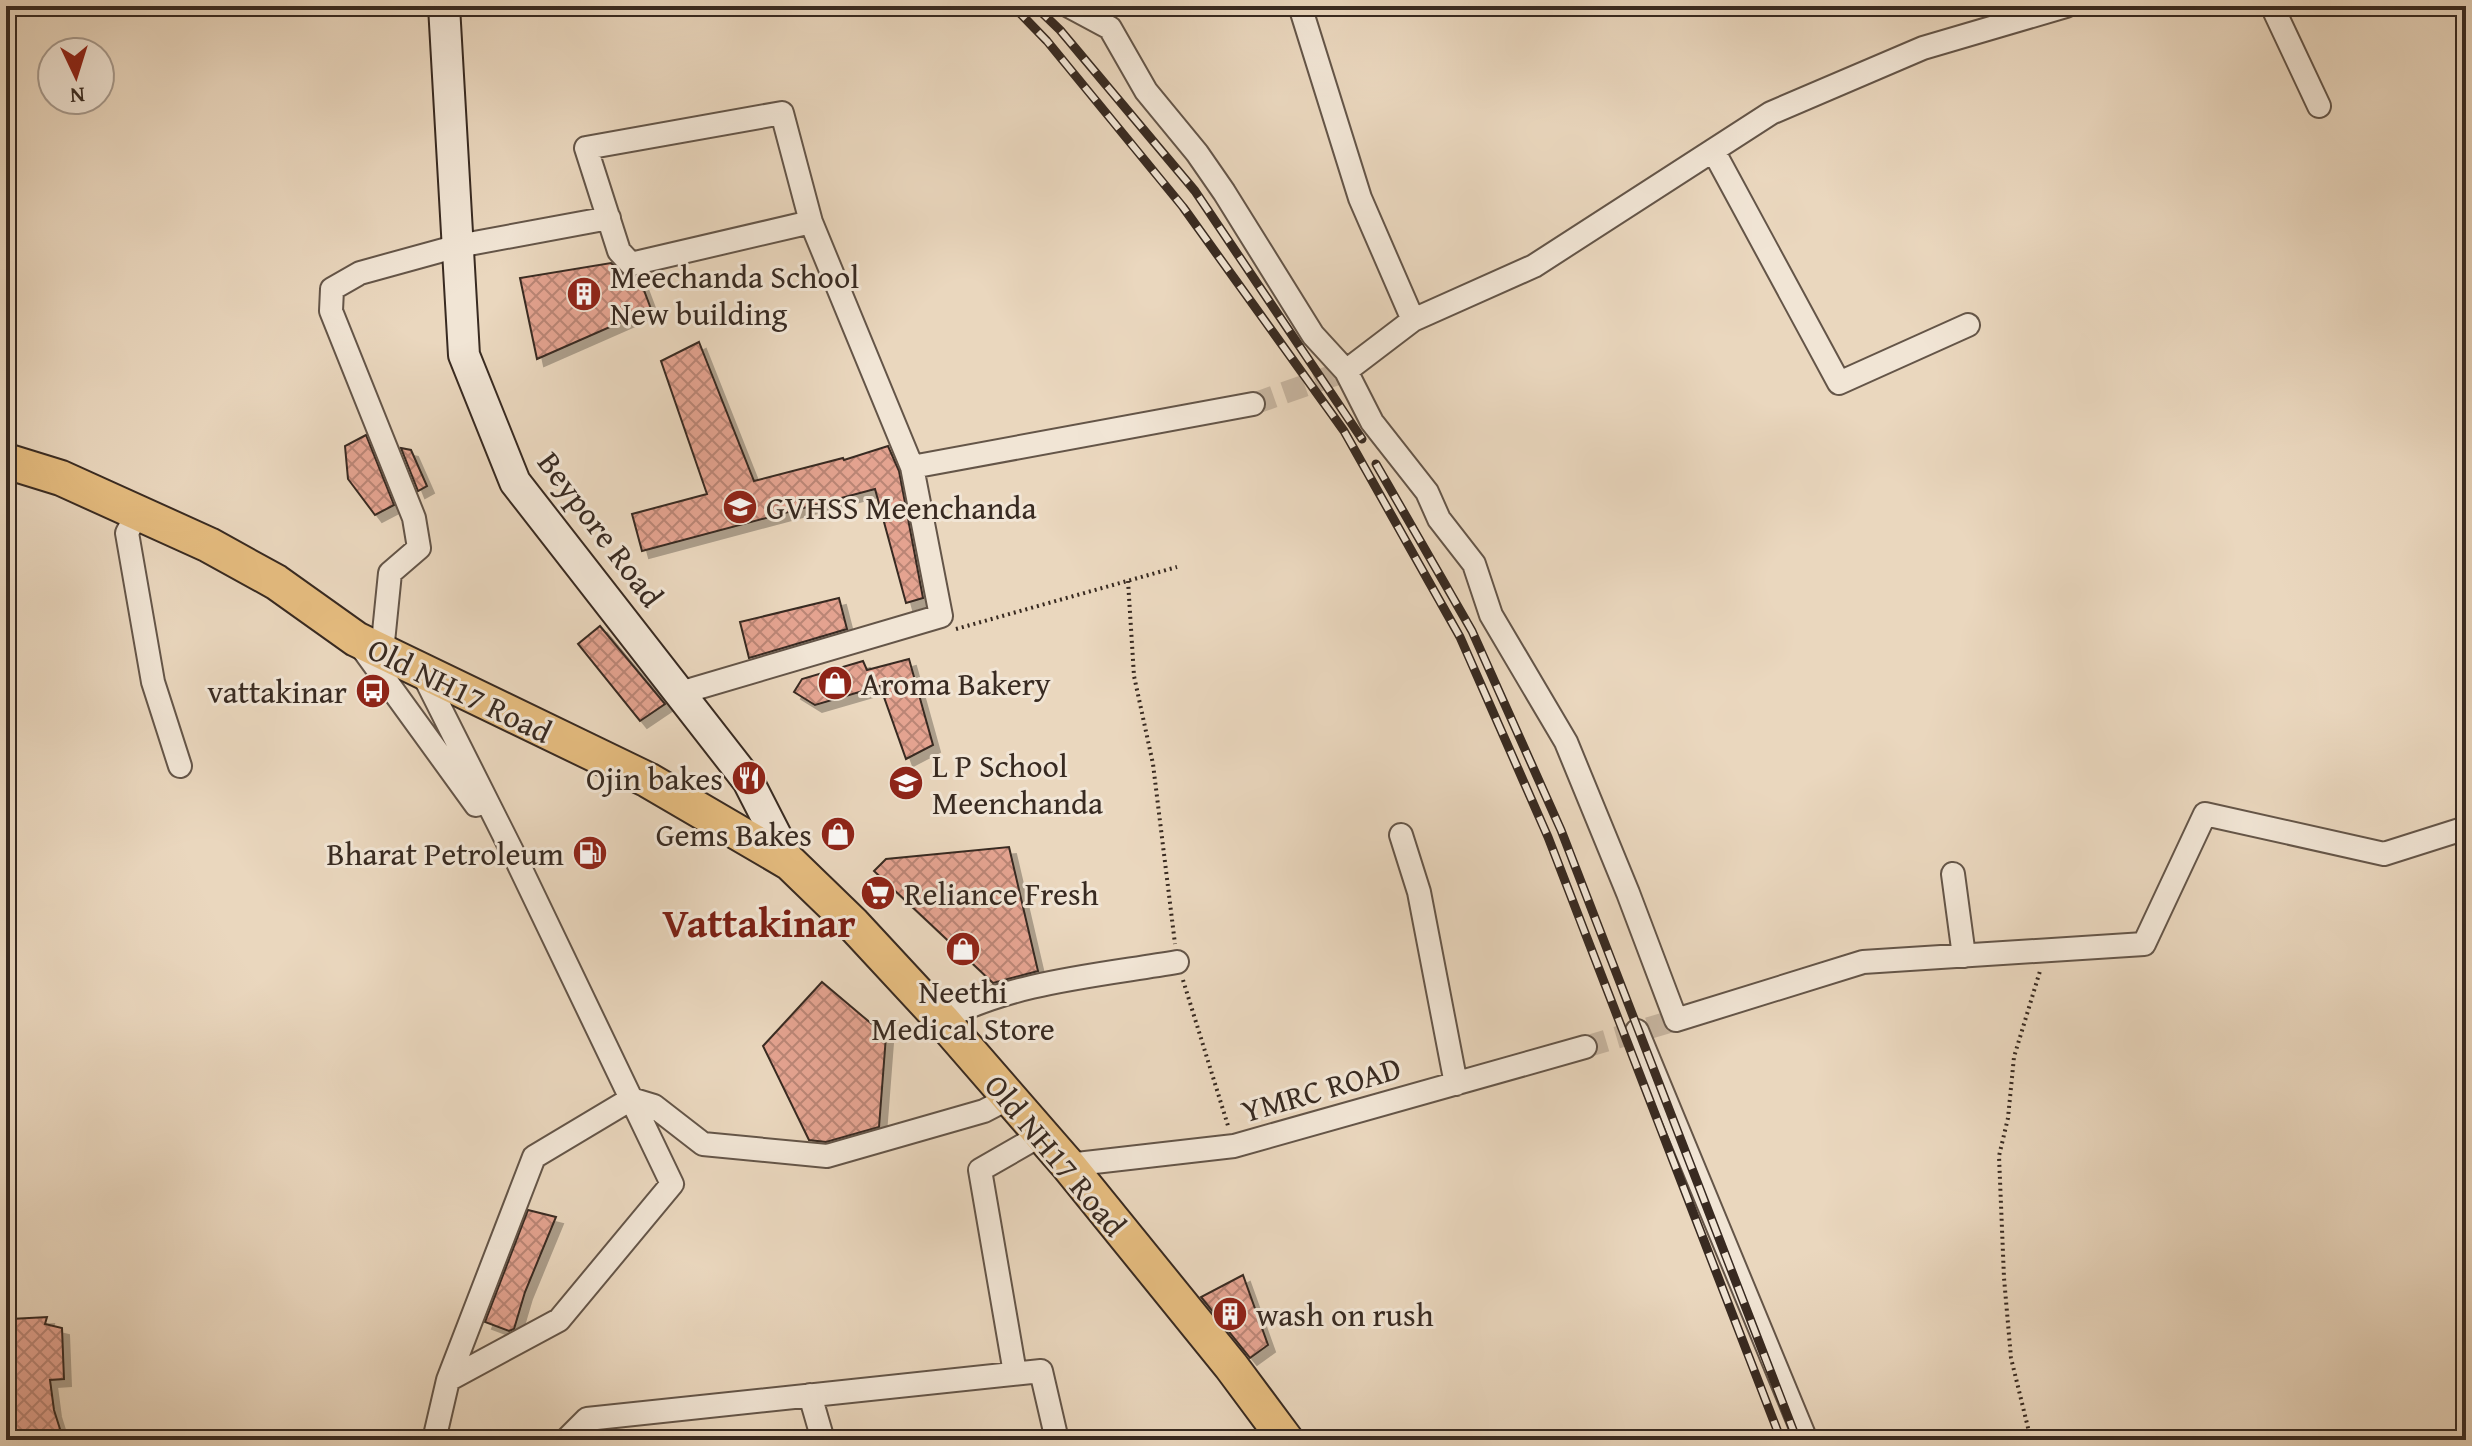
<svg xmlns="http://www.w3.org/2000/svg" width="2472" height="1446" font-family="'Gentium Book Plus',serif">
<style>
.building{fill:url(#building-cross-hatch);stroke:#382a21;stroke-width:2;filter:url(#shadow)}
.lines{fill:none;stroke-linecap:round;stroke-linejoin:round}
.minor-tunnel{stroke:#c6b49f;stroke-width:22;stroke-dasharray:22 11;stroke-linecap:butt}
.minor-casing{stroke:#645548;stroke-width:26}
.secondary-casing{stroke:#382a21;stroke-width:34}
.primary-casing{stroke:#382a21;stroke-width:38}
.path{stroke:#382a21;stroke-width:4;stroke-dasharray:2 4;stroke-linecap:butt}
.minor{stroke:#f1e5d5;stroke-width:22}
.secondary{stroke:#f1e5d5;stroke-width:30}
.primary{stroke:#e5bc7f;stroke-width:34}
.rail-casing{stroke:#382a21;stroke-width:9}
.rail{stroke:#f1e5d5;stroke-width:6;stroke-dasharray:18;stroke-linecap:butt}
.labels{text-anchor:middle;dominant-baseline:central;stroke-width:6;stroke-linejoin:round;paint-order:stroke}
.poi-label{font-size:32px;fill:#382a21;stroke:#f1e5d5;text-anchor:start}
.street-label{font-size:32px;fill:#382a21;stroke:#f1e5d5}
.district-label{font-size:40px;font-weight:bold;fill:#7a1f14;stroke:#f1e5d5}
</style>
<defs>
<pattern id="building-cross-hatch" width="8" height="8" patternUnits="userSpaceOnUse" patternTransform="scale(2)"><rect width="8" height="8" fill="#e4a390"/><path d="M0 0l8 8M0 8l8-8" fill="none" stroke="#ba8575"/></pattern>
<filter id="shadow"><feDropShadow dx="7" dy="7" stdDeviation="0" flood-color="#0004"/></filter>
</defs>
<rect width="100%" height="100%" fill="#ead7be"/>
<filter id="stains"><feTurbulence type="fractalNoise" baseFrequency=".0025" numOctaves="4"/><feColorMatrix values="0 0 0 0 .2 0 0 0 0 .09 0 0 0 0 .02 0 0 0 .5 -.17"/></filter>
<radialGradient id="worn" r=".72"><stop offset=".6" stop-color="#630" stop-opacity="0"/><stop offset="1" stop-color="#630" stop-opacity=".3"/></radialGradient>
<path class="building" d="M611,263l15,14h13l12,32 -114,50 -17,-81z
M699,342l55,139 89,-23 1,2 44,-14 11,25 24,127 -17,5 -31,-114 -233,62 -10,-37 75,-20 -46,-133z
M366,435l28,70 -19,10 -27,-36 -3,-33z
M401,448l10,2 16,36 -9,5z
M839,598l8,31 -98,29 -9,-36z
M600,626l65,78 -25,17 -62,-77z
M909,659l24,86 -27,14 -26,-73 -65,19 -21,-13 8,-13 61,-18 4,9z
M1009,847l29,124 -45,12 -119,-112 12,-12z
M822,982l64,54 -7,91 -53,15 -17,-2 -46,-94z
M528,1210l28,7 -31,75 -11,37 -5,2 -24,-9z
M1243,1275l25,70 -18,13 -49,-61z
M47,1317l-2,7 17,4 2,51 -14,1 4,30 6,19 -1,11h-26l-1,-7 -26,2 1,-93h8l-4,-23z"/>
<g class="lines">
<path class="minor-tunnel" d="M1253,404l93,-33
M1585,1047l91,-27"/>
<g class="minor-casing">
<path id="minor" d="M1069,6l41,22 36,63 51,62 27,39 89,143 33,36 26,51 55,70 12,27 35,45 17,51 75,127 62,151 48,127 187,-58 281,-18 61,-130 179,40 82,-26
M1300,6l60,192 53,122
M2272,6l47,100
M1714,152l125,231 129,-58
M811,222l-180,42 -12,-13 -33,-103 196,-35 29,109 101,245
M1346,371l67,-51 121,-54 237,-153 152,-65 143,-42
M138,512l-11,21 26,149 27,84
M360,645l116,160
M382,652l8,-79 29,-25 -5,-30 -83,-207 1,-22 28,-16 98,-27 151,-28
M421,670l96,191 155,323 -113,136 -111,60 -14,60
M680,693l261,-77 -29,-149 341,-63
M1401,835l18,57 37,192
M1953,874l11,82
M942,1020c67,-38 160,-45 235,-58
M1637,1031l169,409
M1068,1165l166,-19 351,-99
M1015,1373l-35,-203 61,-35
M448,1380l86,-223 97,-58 23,7 49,38 124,12 157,-45 25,-13
M810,1395l13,45
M566,1440l21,-21 454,-48 16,69"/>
</g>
<g class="secondary-casing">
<path id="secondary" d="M444,6l20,349 51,127 233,299 42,82"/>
</g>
<g class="primary-casing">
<path id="primary" d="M6,461l55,17 148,67 67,37 80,57 292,141 142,83 63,61 89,96 126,145 163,201 55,74"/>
</g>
<path class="path" d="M1128,581l6,95 19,88 22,180
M956,629l221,-62
M1183,980l46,149
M2031,1440l-20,-82 -7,-80 -5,-122 9,-38 6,-61 26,-86"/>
<use href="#minor" class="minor"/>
<use href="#secondary" class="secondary"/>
<use href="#primary" class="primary"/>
<g class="rail-casing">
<path id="rail" d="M1013,6l34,35 136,166 161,224 116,206 88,200 233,603
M1035,6l25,24 135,161 167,248
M1376,464l96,167 89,199 236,610"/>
</g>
<use href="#rail" class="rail"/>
</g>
<defs>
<g id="building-disc" transform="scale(1.8)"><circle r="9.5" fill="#8f2418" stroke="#f1e5d5"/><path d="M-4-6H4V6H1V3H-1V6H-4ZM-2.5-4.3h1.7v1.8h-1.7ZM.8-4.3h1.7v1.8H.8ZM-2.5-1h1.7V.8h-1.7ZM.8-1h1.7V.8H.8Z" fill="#fff"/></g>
<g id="school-disc" transform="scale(1.8)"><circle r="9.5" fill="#8f2418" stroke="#f1e5d5"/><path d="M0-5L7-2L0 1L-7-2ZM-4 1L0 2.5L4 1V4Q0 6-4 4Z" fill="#fff"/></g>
<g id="shop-disc" transform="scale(1.8)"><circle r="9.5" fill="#8f2418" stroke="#f1e5d5"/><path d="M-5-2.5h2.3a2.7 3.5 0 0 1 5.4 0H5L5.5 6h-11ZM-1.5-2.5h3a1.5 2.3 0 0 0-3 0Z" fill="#fff"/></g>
<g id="bus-disc" transform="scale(1.8)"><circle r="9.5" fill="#8f2418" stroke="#f1e5d5"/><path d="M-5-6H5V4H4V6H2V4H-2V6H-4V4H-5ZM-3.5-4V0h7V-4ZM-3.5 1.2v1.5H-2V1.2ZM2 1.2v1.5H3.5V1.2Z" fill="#fff"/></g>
<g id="restaurant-disc" transform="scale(1.8)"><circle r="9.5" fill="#8f2418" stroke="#f1e5d5"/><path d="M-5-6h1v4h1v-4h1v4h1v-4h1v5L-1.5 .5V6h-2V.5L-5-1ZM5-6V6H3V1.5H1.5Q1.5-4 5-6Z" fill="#fff"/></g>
<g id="fuel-disc" transform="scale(1.8)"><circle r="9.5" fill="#8f2418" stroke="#f1e5d5"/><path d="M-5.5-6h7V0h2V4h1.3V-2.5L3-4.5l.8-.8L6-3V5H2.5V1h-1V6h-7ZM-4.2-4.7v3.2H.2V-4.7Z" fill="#fff"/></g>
<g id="supermarket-disc" transform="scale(1.8)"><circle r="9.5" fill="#8f2418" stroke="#f1e5d5"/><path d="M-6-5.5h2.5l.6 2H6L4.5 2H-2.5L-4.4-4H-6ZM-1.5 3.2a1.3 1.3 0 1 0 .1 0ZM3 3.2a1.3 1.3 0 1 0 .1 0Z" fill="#fff"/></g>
</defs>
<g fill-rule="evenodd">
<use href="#building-disc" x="584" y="294"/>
<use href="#school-disc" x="740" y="507"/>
<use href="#shop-disc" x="835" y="683"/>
<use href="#bus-disc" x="373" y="691"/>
<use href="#restaurant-disc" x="749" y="778"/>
<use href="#school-disc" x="906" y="783"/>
<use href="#shop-disc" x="838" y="834"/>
<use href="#fuel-disc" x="590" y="853"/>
<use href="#supermarket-disc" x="878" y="893"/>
<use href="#shop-disc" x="963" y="949"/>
<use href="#building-disc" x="1230" y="1314"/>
</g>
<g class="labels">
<g class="poi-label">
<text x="610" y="276">Meechanda School<tspan x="610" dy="37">New building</tspan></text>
<text x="766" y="507">GVHSS Meenchanda</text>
<text x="861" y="683">Aroma Bakery</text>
<text x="347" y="691" text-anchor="end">vattakinar</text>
<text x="932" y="765">L P School<tspan x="932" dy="37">Meenchanda</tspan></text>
<text x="723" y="778" text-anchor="end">Ojin bakes</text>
<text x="812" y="834" text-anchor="end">Gems Bakes</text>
<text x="564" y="853" text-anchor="end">Bharat Petroleum</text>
<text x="904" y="893">Reliance Fresh</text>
<text x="963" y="991" text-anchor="middle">Neethi<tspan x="963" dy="37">Medical Store</tspan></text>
<text x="1256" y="1314">wash on rush</text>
</g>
<g class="street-label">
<text transform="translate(601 529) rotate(53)">Beypore Road</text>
<text transform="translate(460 690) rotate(26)">Old NH17 Road</text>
<text transform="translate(1321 1089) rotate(-16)">YMRC ROAD</text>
<text transform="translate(1056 1155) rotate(50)">Old NH17 Road</text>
</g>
<g class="district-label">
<text x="759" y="922">Vattakinar</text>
</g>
</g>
<rect width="2472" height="1446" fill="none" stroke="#ead7be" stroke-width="32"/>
<rect x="8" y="8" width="2456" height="1430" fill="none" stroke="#382a21" stroke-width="4"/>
<rect x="16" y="16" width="2440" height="1414" fill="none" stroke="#382a21" stroke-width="2"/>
<g transform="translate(76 76) rotate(176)"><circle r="38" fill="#f1e5d5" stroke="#a79a8d" stroke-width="2"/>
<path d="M0-6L14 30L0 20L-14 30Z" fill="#8f2418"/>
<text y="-12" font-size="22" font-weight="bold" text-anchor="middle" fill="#382a21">N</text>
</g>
<rect width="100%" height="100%" filter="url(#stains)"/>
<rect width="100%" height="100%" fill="url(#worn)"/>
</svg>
